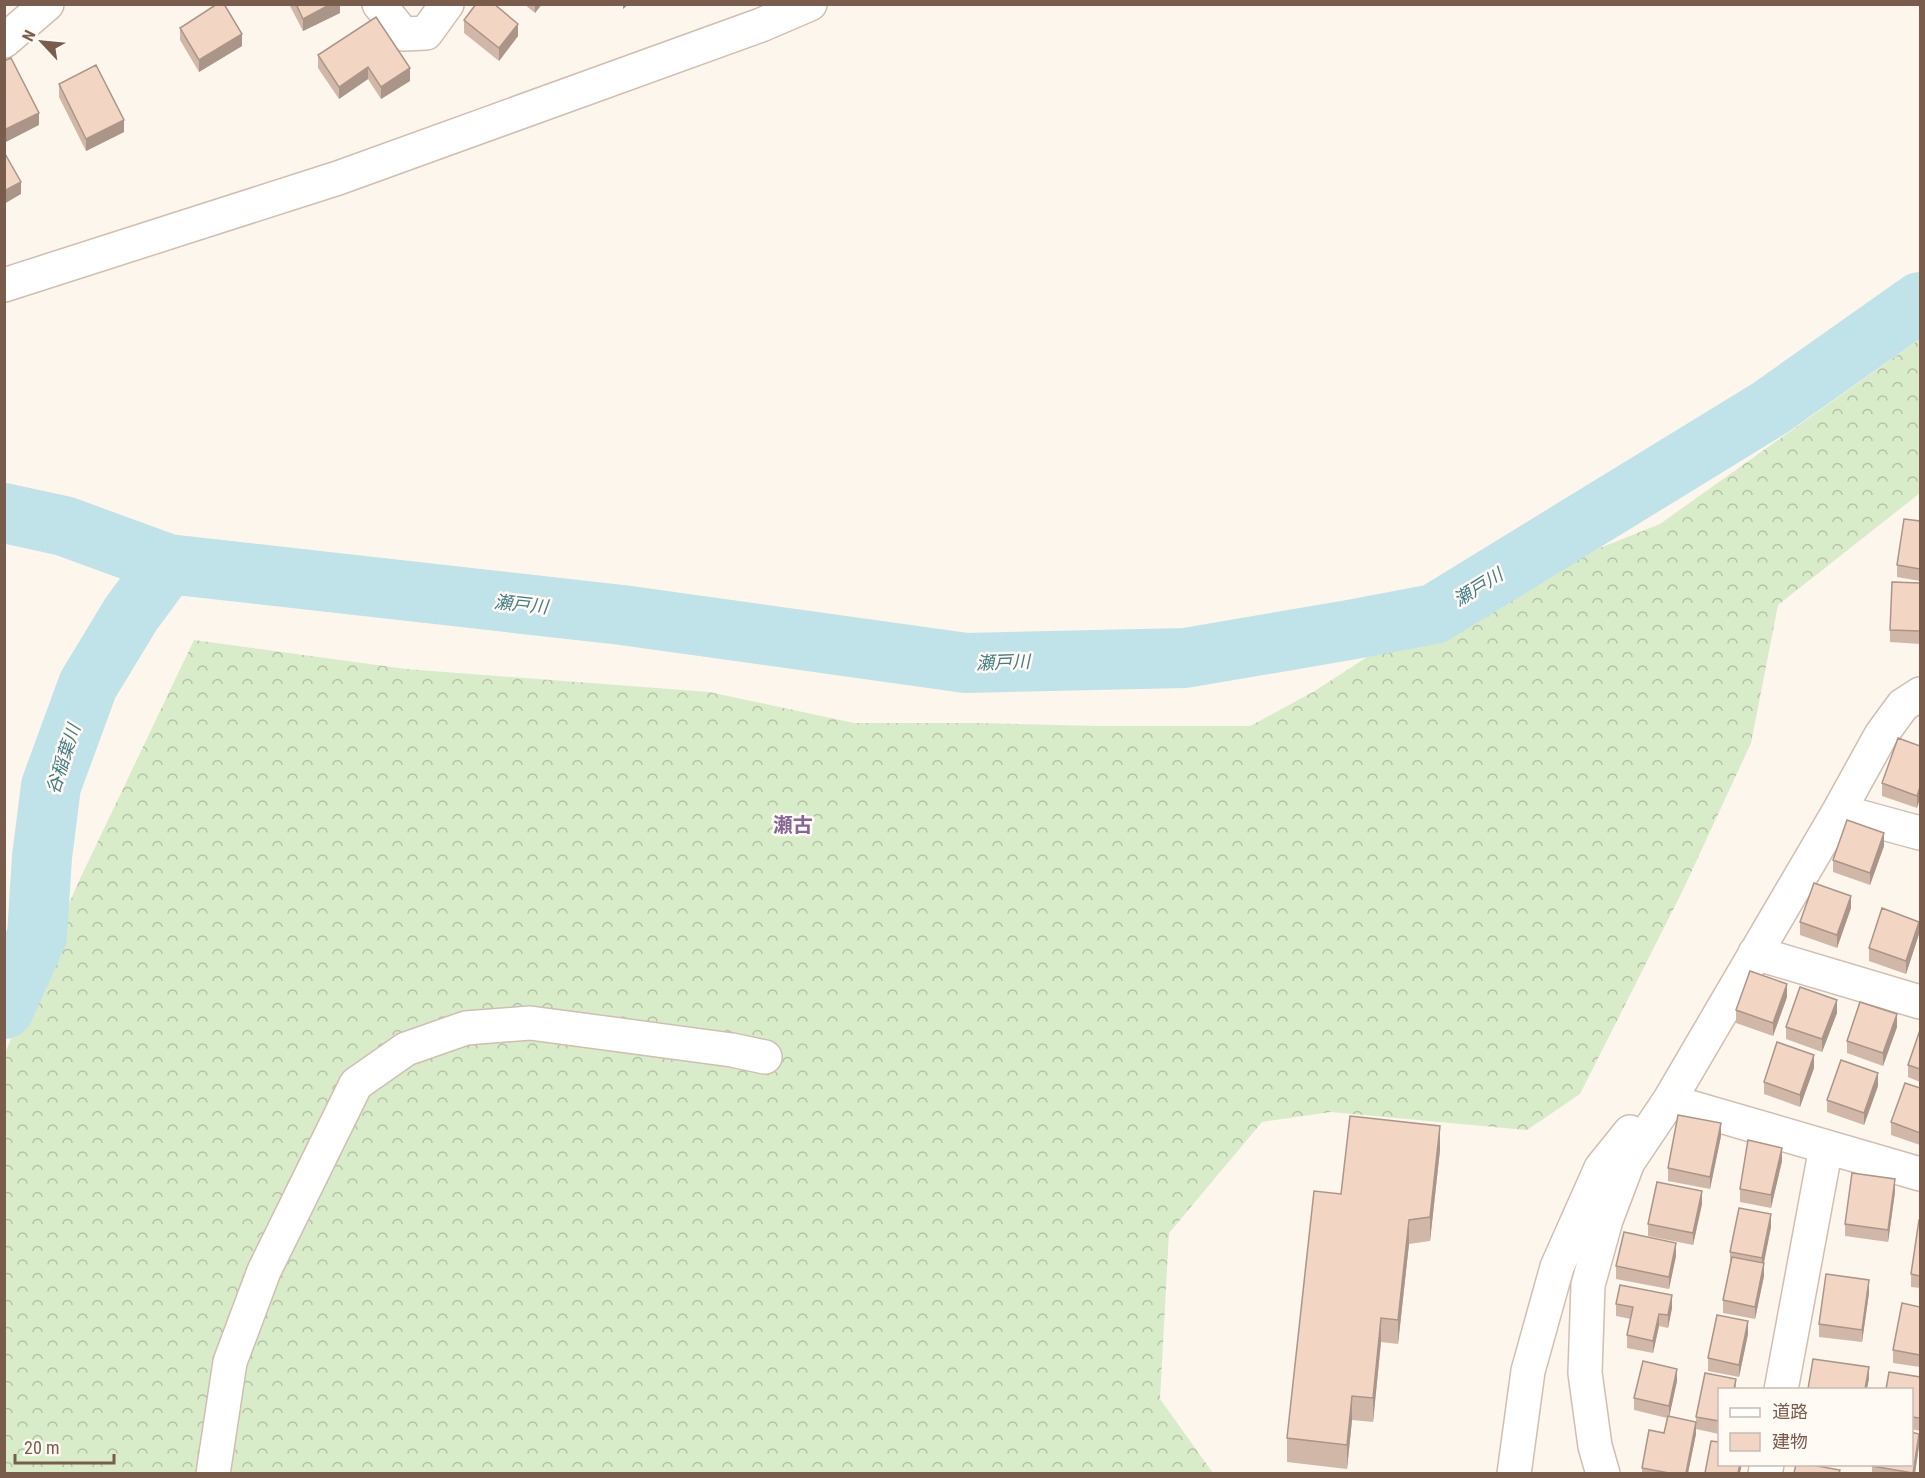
<svg xmlns="http://www.w3.org/2000/svg" width="1925" height="1478" font-family="'Roboto Condensed','Noto Sans JP',sans-serif">
<style>
.forest{fill:url(#forest-crowns)}
.lines{fill:none;stroke-linecap:round;stroke-linejoin:round}
.river{stroke:#bfe3e8;stroke-width:60}
.minor-casing{stroke:#d1beb0;stroke-width:36}
.minor{stroke:#fff;stroke-width:33}
.wall{fill:#d1b7a8}
.shaded-wall{fill:#aa9588}
.building{fill:#f3d5c3;stroke:#aa9588;stroke-width:1.5}
.labels{text-anchor:middle;dominant-baseline:central;stroke-width:5;stroke-linejoin:round;paint-order:stroke}
.water-label{font-size:18px;font-style:italic;fill:#437c86;stroke:#fffaf3}
.quarter-label{font-size:20px;font-weight:bold;fill:#846695;stroke:#fffaf3}
</style>
<defs>
<pattern id="forest-crowns" width="20" height="18" patternUnits="userSpaceOnUse" patternTransform="scale(1.5)"><rect width="20" height="18" fill="#d8ecc9"/><path d="M2 6a3 3 0 1 1 6 0M12 15a3 3 0 1 1 6 0" fill="none" stroke="#b4c2a5"/></pattern>
</defs>
<rect width="100%" height="100%" fill="#fdf6ec"/>
<path class="forest" d="M1920,339v154l-142,112 -27,138 -68,147 -103,204 -53,36 -196,-18 -69,10 -93,111 -9,166 53,74 -1208,1v-421l73,-170 116,-243 212,29 303,23 145,31h124l120,3h152l63,-34 121,-78 226,-90z"/>
<g class="lines">
<path class="river" d="M4,513l60,13 104,38 454,51 344,48 219,-5 164,-28 85,-16 336,-206 150,-106
M4,1009l33,-73 5,-79 9,-71 37,-101 43,-71 37,-50"/>
<g class="minor-casing">
<path id="minor" d="M379,4l24,30 23,-1 21,-29
M4,41l43,-37
M4,285l334,-107 423,-153 49,-21
M1839,811l81,22
M1755,953l165,49
M1669,1101l251,73
M1781,1390l45,-243
M213,1474l17,-112 34,-91 92,-187 50,-35 60,-21 64,-5 202,27 33,7
M1514,1474l14,-103 29,-104 44,-99 29,-36
M1603,1474l-8,-28 -10,-73 3,-88 18,-65 22,-58 41,-61 170,-290 42,-76 22,-30 17,-11
M1765,1474l2,-10"/>
</g>
<use href="#minor" class="minor"/>
</g>
<path class="wall" d="M289,4h51v9l-37,18z
M524,4h18l-7,9z
M376,17l34,64 -29,18 -13,-20 -29,20 -21,-31v-13z
M464,20l54,16 -19,25 -35,-28z
M180,28l62,18 -43,26 -19,-32z
M59,84l65,48 -38,19 -27,-54z
M1920,521v60l-23,-4v-12z
M1920,583v61l-30,-2v-12z
M1920,746l-3,62 -35,-12v-13z
M1884,846l-14,39 -37,-13v-12z
M1851,908l-14,40 -37,-13v-13z
M1919,934l-13,40 -37,-13v-13z
M1787,997l-14,39 -37,-13v-13z
M1837,1013l-15,39 -36,-13v-12z
M1897,1027l-14,39 -36,-13v-12z
M1920,1030v52l-12,-5v-12z
M1814,1068l-14,39 -36,-13v-12z
M1878,1086l-14,39 -37,-13v-12z
M1920,1088v57l-29,-10v-13z
M1721,1136l-11,53 -42,-8v-13z
M1440,1150l-10,91 -21,3 -11,100 -17,-2 -8,80 -21,-2 -5,49 -60,-7v-24l54,-244z
M1782,1161l-11,47 -31,-6v-13z
M1895,1192l-7,50 -43,-6v-12z
M1702,1204l-9,41 -45,-9v-12z
M1920,1220v68l-9,-1v-13z
M1771,1227l-7,36v13l-9,43 -32,-6v-13l7,-37v-11z
M1676,1256l-7,33 -53,-10v-13z
M1869,1293l-7,49 -43,-5v-13z
M1616,1304l56,4 -4,20 -9,-2 -6,27 -26,-5v-13l4,-16 -15,-3z
M1920,1307v60l-27,-4v-13z
M1748,1334l-9,43 -31,-6v-13z
M1705,1373l31,6v10h-17v45l-23,-5v-12z
M1920,1377v54l-9,-2v-40z
M1677,1381l-8,35 27,18 -8,39h-46v-5l22,-35 3,-15 -33,-8v-12z
M1919,1446l-4,27h-43v-9z"/>
<path class="shaded-wall" d="M331,4h9v9l-37,18v-12z
M535,4h7l-7,9z
M623,4h6l-6,5z
M518,24v12l-19,25v-13z
M242,34v12l-43,26v-12z
M368,67v12l-29,20v-12z
M410,68v13l-29,18v-12z
M39,113v12l-35,18v-13z
M124,120v12l-38,19v-12z
M21,182v12l-17,10v-13z
M1920,787v12l-3,9v-12z
M1884,833v13l-14,39v-12z
M1851,896v12l-14,40v-13z
M1919,922v12l-13,40v-13z
M1787,984v13l-14,39v-13z
M1837,1000v13l-15,39v-13z
M1897,1014v13l-14,39v-13z
M1814,1055v13l-14,39v-12z
M1878,1073v13l-14,39v-12z
M1721,1123v13l-11,53v-12z
M1440,1126v24l-10,91v-24z
M1782,1148v13l-11,47v-13z
M1895,1179v13l-7,50v-12z
M1702,1191v13l-9,41v-12z
M1771,1214v13l-9,44v-13z
M1409,1220v24l-11,100v-24z
M1676,1243v13l-7,33v-12z
M1764,1263v13l-9,43v-12z
M1869,1280v13l-7,49v-12z
M1672,1295v13l-4,20v-13z
M1659,1314v12l-6,27v-12z
M1381,1318v24l-8,80v-24z
M1748,1321v13l-9,43v-12z
M1869,1367v12l-2,10h-2z
M1677,1369v12l-8,37v-12z
M1352,1396v24l-5,49v-24z
M1696,1422v12l-8,39h-2z
M1919,1434v12l-4,27h-2z
M1740,1464h2l-2,9h-2z"/>
<path class="building" d="M217,4h7l18,30 -43,26 -19,-32z
M296,4h35l-28,15z
M476,4h18l24,20 -19,24 -35,-28z
M376,17l34,51 -29,19 -13,-20 -29,20 -21,-32z
M11,58l28,55 -35,17v-69z
M96,65l28,55 -38,19 -27,-55z
M4,152l17,30 -17,9z
M1904,519l16,2v48l-23,-4z
M1892,582l28,1v48l-30,-1z
M1898,738l22,8v41l-3,9 -35,-13z
M1847,820l37,13 -14,40 -37,-13z
M1814,883l37,13 -14,39 -37,-13z
M1882,908l37,14 -13,39 -37,-13z
M1750,971l37,13 -14,39 -37,-13z
M1800,987l37,13 -15,39 -36,-12z
M1860,1002l37,12 -14,39 -36,-12z
M1920,1030v39l-12,-4z
M1777,1042l37,13 -14,40 -36,-13z
M1841,1060l37,13 -14,40 -37,-13z
M1905,1083l15,5v45l-29,-11z
M1678,1115l43,8 -11,54 -42,-9z
M1350,1116l90,10 -10,91 -21,3 -11,100 -17,-2 -8,80 -21,-2 -5,49 -60,-7 27,-247 27,3z
M1748,1140l34,8 -11,47 -31,-6z
M1852,1173l43,6 -7,51 -43,-6z
M1657,1182l45,9 -9,42 -45,-9z
M1739,1208l32,6 -9,44 -32,-6z
M1919,1220h1v56l-9,-2z
M1624,1232l52,11 -7,34 -53,-11z
M1732,1257l32,6 -9,44 -32,-7z
M1826,1274l43,6 -7,50 -43,-6z
M1620,1285l52,10 -4,20 -9,-1 -6,27 -26,-6 6,-28 -17,-3z
M1902,1303l18,4v48l-27,-5z
M1717,1315l31,6 -9,44 -31,-7z
M1813,1359l56,8 -4,22h-57z
M1643,1361l34,8 -8,37 -35,-8z
M1889,1372l31,5v41l-9,-1v-28h-25z
M1705,1373l31,6 -2,10h-15v32l-23,-4z
M1668,1416l28,6 -10,51h-17l-27,-5 7,-38 15,3z
M1911,1432l8,2 -6,39 -41,-7v-2h39z
M1711,1441l8,1v22h21l-2,9h-33z
M1796,1464h10l34,6 -1,3h-45z"/>
<g class="labels">
<g class="water-label">
<text transform="translate(1478 587) rotate(-32)">瀬戸川</text>
<text transform="translate(521 604) rotate(6)">瀬戸川</text>
<text transform="translate(1003 662) rotate(-2)">瀬戸川</text>
<text transform="translate(63 759) rotate(-72)">谷稲葉川</text>
</g>
<g class="quarter-label">
<text x="793" y="825">瀬古</text>
</g>
</g>
<rect width="1925" height="1478" fill="none" stroke="#7a5c4d" stroke-width="12"/>
<rect x="1718" y="1388" width="195" height="78" fill="#fffaf3" stroke="#cabbb1" stroke-width="1.5"/>
<rect x="1730" y="1408" width="30" height="9" fill="#ffffff" stroke="#cabbb1" stroke-width="1.5"/>
<text x="1772" y="1418" font-size="18" fill="#7a5c4d">道路</text>
<rect x="1730" y="1433" width="30" height="18" fill="#f3d5c3" stroke="#cabbb1" stroke-width="1.5"/>
<text x="1772" y="1448" font-size="18" fill="#7a5c4d">建物</text>
<g transform="translate(42 42) rotate(296)" stroke="#fffaf3" stroke-width="4.5" paint-order="stroke">
<path d="M0-4.5L10 22L0 15L-10 22Z" fill="#7a5c4d"/>
<text y="-9" font-size="16" font-weight="bold" text-anchor="middle" fill="#7a5c4d">N</text>
</g>
<path d="M15 1454v9h99v-9" fill="none" stroke="#7a5c4d" stroke-width="3"/>
<text x="24" y="1454" font-size="18" fill="#7a5c4d" stroke="#fffaf3" stroke-width="4.5" paint-order="stroke">20 m</text>
</svg>
